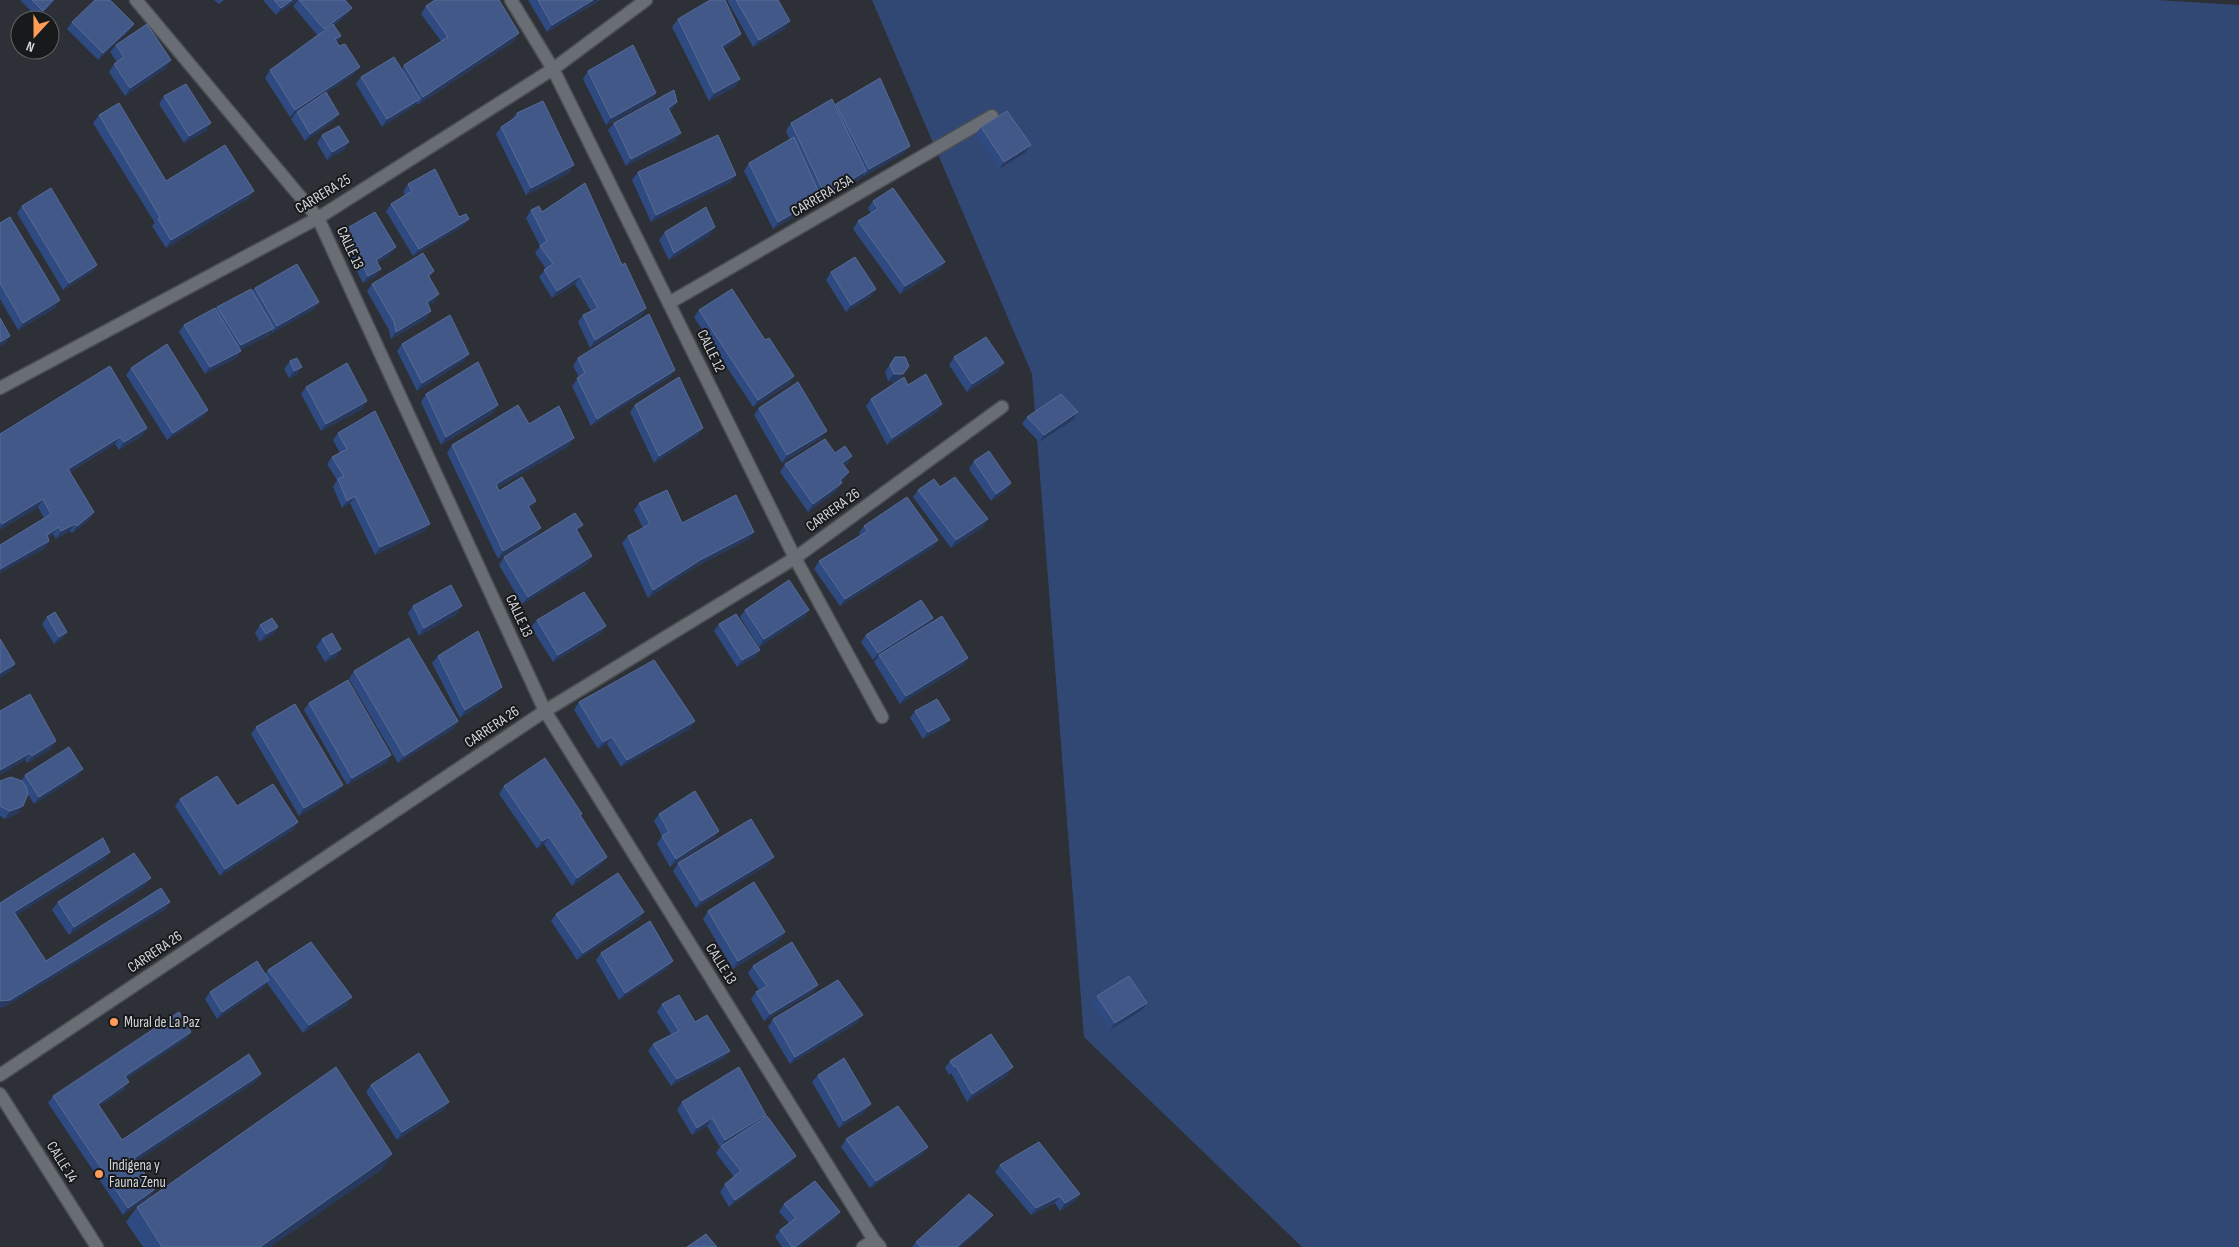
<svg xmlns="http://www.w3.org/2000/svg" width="2239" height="1247" font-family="'Sofia Sans Condensed',sans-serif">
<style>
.green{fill:#324874}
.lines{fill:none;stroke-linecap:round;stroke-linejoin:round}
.minor-casing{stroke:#4b4e52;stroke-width:15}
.minor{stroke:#696d74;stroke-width:12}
.wall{fill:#2f4a80}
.shaded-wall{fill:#27395f}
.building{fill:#415889;stroke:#586c96}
.poi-dot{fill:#fe9c58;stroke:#17191b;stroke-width:2}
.labels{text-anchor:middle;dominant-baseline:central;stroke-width:4;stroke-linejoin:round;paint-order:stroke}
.street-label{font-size:15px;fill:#d3d5d9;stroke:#17191b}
.poi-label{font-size:15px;fill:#d3d5d9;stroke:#17191b;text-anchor:start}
</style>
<rect width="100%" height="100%" fill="#2d3137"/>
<path class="green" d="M872,0h1285l82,5v1242h-937l-218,-210 -52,-663z"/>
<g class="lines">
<g class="minor-casing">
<path id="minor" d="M136,0l182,218 227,493 329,529 6,7
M511,0l42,69 242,489 87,159
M669,303l323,-187
M0,388l318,-170 235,-149 93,-69
M0,1075l545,-364 250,-153 207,-151
M0,1094l97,153
M863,1247l11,-7"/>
</g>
<use href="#minor" class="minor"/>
</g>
<path class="wall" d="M20,0h35l-17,18z
M214,0h10l-5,4z
M263,0h34l-21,15z
M298,0h47l7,8 -5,7 -13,10 7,11 -4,6 17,32 -28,19 8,28 -29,20 -14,-22 4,-5 -5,3 -25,-39 5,-8 48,-34 -25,-30z
M528,0h72l-53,32z
M727,0h51l7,29 -32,18z
M426,6l88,35 -96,64 -1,-2 -3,3 -32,21 -26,-43 5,-7 41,-8 2,-4 37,-24 -20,-27z
M678,19l57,22 -11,8 16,30 -5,8 -26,14 -37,-74z
M72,22l57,9 -31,29 -31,-31z
M116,45l50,23 -41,28 -16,-24 5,-8 3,-2 -7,-10z
M588,71l63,30 -45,24 -23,-46z
M164,96l42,35 -22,12 -25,-39z
M677,102l-5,7 -3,2 7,29 -50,26 -18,-36 6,-7z
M836,104l74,42 -6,7 -40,23 -1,-1 -2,3 -41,25 -1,-2 -3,3 -43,25 -29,-58 5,-8 41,-23 -4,-9 5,-8 44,-18z
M517,113l52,60 -43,22 -30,-61 5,-7 11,-8z
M99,115l67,66 88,10 -5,7 -83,50 -14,-22 3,-3 -62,-100z
M981,127l50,18 -6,8 -26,16 -23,-35z
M322,135l27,7 -5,8 -17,10 -10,-17z
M638,172l98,3 -5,7 -80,40 -19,-42z
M408,184l51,33 10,2 -6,7 -50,30 -27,-45 5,-7 14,-9 -2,-3z
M873,201l72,61 -5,7 -40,25 -47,-65 5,-8 13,-7 -3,-6z
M22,206l75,59 -5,7 -29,18 -46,-77z
M531,210l11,2 99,104 -51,32 -12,-26 5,-7 8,-4 -16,-27 -23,14 -13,-21 7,-8 -11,-16 5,-7 -14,-28z
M0,223l55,85 -37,22 -18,-31z
M344,230l46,25 -13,8 -1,13 -13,7 -24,-45z
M665,232l45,3 -41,25 -10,-20z
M434,271l-5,6 5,25 -6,3 3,6 -5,8 -35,20 -2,-9 -22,-39 5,-7z
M831,272l45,17 -5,7 -25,16 -20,-32z
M255,288l64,14 -5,7 -42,24 -1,-2 -2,4 -29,15 1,1 -5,7 -31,16 -26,-42 5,-7 31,-16 2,-2 35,-16z
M699,310l66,30 29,36 -5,8 -36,23 -59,-90z
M402,344l62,17 -47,30 -20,-40z
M895,357l4,23 43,24 -5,8 -50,33 -21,-39 5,-7 26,-17 -9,-1 -3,-9z
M954,357l45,14 -32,21 -18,-27z
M578,358l97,12 -5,7 -79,49 -19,-40 7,-9 -6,-11z
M290,361l12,6 -6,8 -7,3 -5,-9z
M131,368l77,42 -5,7 -36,23 -41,-65z
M306,387l56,22 -41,22 -20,-37z
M426,394l67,19 -52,32 -20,-43z
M635,405l63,30 -44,28 -24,-51z
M759,408l62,30 -39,25 -28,-48z
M1027,417l46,3 -34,22 -17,-18z
M529,424l40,22 -72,42 2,3 32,17 -1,1 6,27 -38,23 -51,-106 5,-8z
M147,428l-5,8 -23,14 -4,-6 -45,28 24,40 -5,8 -17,13 -2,-2 -14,8 -3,-5 -5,4 1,3 -5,8v-31l-6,-11 -38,23v-96z
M338,433l86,98 -49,24 -25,-52 -8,5 -9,-21 4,-7 -10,-16 5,-7 8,-4 -7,-13z
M835,453l17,3 -5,8 -3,2v14l-3,2 -4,8 -29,22 -28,-40 5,-8z
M974,461l37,22 -5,8 -15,10 -22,-32z
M940,487l43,40 -32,21 -38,-51 5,-7z
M639,503l43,20 67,16 -54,28 -47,31 -26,-55 6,-7 15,-8 -9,-18z
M864,526l74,14 -5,7 -93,59 -26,-37 5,-8 41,-26 -1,-2z
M578,532l14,24 -5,8 -65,40 -23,-39 5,-8z
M413,606l44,8 -38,22 -11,-23z
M745,610h64l-5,7 -45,30 -19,-30z
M47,617l15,22 -8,5 -12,-20z
M537,620l69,6 -5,7 -48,29 -22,-35z
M719,624l41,26 -5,7 -18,10 -23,-36z
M260,625l18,2 -5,7 -13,8 -5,-9z
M928,625l40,33 -5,7 -63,39 -26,-42 4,-5 -5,3 -12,-18 5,-7z
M322,639l19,10 -5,8 -11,5 -9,-15z
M438,656l58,38 -36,24 -28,-55z
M354,671l104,50 -5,8 -55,34 -49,-84z
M579,702l116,19 -5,8 -69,38 -14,-23 -9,5 -24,-39z
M309,703l82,52 -5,8 -39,22 -43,-75z
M0,711l51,38 -24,14z
M915,711l29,16 -21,12 -13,-21z
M256,727l82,65 -39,24 -48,-82z
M25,775l53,1 -44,28 -7,-11 -9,20 -13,6 -5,-3v-35h21z
M504,786l77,30 21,48 -30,22 -28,-42 -7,5 -38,-55z
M180,799l118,23 -5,8 -73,46 -45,-70z
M659,814l55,24 -44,29 -13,-23 5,-8 -8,-15z
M678,863l91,1 -73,44 -23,-37z
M145,886l-76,49 -17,-25 6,-8z
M708,911l77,21 -5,8 -47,29 -30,-50z
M556,914l83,6 -62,40 -26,-39z
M601,953l67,15 -49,32 -23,-40z
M753,966l60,26 -49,29 -13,-22 5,-7 3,-2 -11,-17z
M268,970l79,35 -44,28 -36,-50 -3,4 -47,32 -12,-20 5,-7 55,-18z
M1097,996l50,7 -5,7 -32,20 -18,-26z
M662,1004l33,18 29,36 -53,28 -23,-35 5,-7 18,-10 -14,-22z
M773,1019l84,4 -67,41 -22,-37z
M191,1032l-5,7 -60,40 -2,11 -25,16 23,34 134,-59 -120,80 19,28 -5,7 -27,19 -75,-112 5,-7z
M950,1061l58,14 -41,27 -16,-29 -2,2 -4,-7z
M818,1075l47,37 -26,16 -27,-46z
M371,1085l78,17 -5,7 -47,31 -31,-48z
M682,1102l84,13 -1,2 31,39 -5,7 -62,44 -9,-15 5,-8 9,-7 -18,-24 4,-6 -13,-21 -15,9 -15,-25z
M846,1139l77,15 -53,34 -29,-41z
M1000,1165l75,36 -15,10 -5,-8 -24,12 -36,-43z
M382,1169l-112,78h-127l-17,-25 11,-15z
M784,1204l51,15 -36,28h-17l-7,-10 5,-7 9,-7 -10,-11z
M988,1222l-28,25h-48l4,-5z"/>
<path class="shaded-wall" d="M53,0h2l-17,18 5,-7z
M292,0h5l-21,15 5,-7z
M593,0h7l-53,32 5,-7z
M352,8l-5,7 -29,21 6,-7z
M790,21l-5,8 -32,18 6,-7z
M134,24l-5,7 -31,29 5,-7z
M519,33l-5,8 -96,64 5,-8z
M741,34l-6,7 -18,13 5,-8z
M341,36l-5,8 -1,-5z
M171,60l-5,8 -41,28 5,-8z
M360,67l-6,7 -57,39v-1l-2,2 -5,3 5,-7z
M740,79l-5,8 -26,14 5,-8z
M656,93l-5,8 -45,24 5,-7z
M420,99l-6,7 -32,21 5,-8z
M677,102l-5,7 -9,7 5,-8z
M339,114l-5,7 -29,20 5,-7z
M211,123l-5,8 -22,12 5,-7z
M681,133l-5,7 -50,26 5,-7z
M349,142l-5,8 -17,10 5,-8z
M1031,145l-6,8 -26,16 5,-7z
M910,146l-6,7 -40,23 5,-7z
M574,165l-5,8 -43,22 5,-7z
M866,171l-5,7 -41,25 5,-8z
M736,175l-5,7 -80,40 5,-7z
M254,191l-5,7 -83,50 5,-8z
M821,197l-5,7 -43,25 5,-7z
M469,219l-6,7 -50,30 6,-7z
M715,227l-5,8 -41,25 5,-7z
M396,247l-6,8 -19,12 5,-7z
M945,262l-5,7 -40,25 5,-8z
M97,265l-5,7 -29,18 6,-7z
M381,269l-5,7 -13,7 5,-7z
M580,276l-5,8 -23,14 5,-7z
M876,289l-5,7 -25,16 5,-7z
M439,294l-5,8 -13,8 6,-8z
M60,300l-5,8 -37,22 5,-7z
M319,302l-5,7 -42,24 5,-7z
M646,308l-5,8 -51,32 5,-8z
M431,311l-5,8 -35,20 5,-7z
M274,328l-5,7 -33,17 5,-7z
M10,336l-5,8 -5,2v-4z
M241,351l-5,7 -31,16 5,-7z
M469,354l-5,7 -47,30 5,-8z
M1004,363l-5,8 -32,21 5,-8z
M302,367l-6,8 -7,3 5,-7z
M675,370l-5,7 -79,49 6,-7z
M894,374h9l-5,8 -10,-1z
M794,376l-5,8 -36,23 5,-7z
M367,401l-5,8 -41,22 5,-7z
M942,404l-5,8 -50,33 5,-7z
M498,405l-5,8 -52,32 5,-8z
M208,410l-5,7 -36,23 6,-7z
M1078,412l-5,8 -34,22 5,-7z
M147,428l-5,8 -23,14 5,-8z
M703,428l-5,7 -44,28 5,-7z
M827,431l-6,7 -39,25 5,-8z
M120,437l-5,7 -52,32 5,-7z
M574,438l-5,8 -79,46 6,-8z
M852,456l-5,8 -10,7 5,-8z
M849,472l-5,8 -9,8 5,-8z
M842,483l-5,7 -29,22 5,-8z
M1011,483l-5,8 -15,10 5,-7z
M355,496l-5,7 -8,5 5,-7z
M43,499l-5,8 -38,23v-2l2,-4z
M536,501l-5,7 -8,6 5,-8z
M94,512l-5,8 -17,13 5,-7z
M988,519l-5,8 -32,21 5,-8z
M75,524l-5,7 -14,8 5,-8z
M430,524l-6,7 -49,24 5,-8z
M583,525l-5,7 -2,-3z
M59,527l-6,7 -11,9 5,-8z
M541,528l-5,8 -38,23 5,-8z
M754,532l-5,7 -54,28 -47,31 5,-8 47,-30z
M938,540l-5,7 -93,59 5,-7z
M49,541l-5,8 -44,24v-4z
M592,556l-5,8 -65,40 6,-7z
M462,606l-5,8 -38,22 5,-8z
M809,610l-5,7 -45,30 5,-8z
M933,618l-5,8 -49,29 -1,2 -5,3 5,-7z
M606,626l-5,7 -48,29 5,-7z
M278,627l-5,7 -13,8 6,-8z
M67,632l-5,7 -8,5 5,-7z
M341,649l-5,8 -11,5 6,-7z
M760,650l-5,7 -18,10 5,-7z
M968,658l-5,7 -63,39 6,-8z
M15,664l-5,8 -10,6v-5z
M502,687l-6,7 -36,24 5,-8z
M950,720l-6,7 -21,12 5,-7z
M458,721l-5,8 -55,34 6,-7z
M695,721l-5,8 -69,38 6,-7z
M612,737l-5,7 -9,5 5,-7z
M56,741l-5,8 -24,14 5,-7z
M30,753l-5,7 -25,15v-5z
M391,755l-5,8 -39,22 5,-7z
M83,769l-5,7 -44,28 5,-7z
M343,785l-5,7 -39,24 5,-8z
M23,806l-5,7 -13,6 5,-8z
M298,822l-5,8 -73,46 5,-7z
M719,831l-5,7 -44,29 6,-8z
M549,837l-5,7 -7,5 5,-8z
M110,852l-6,8 -95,60 5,-8z
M607,857l-5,7 -30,22 5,-8z
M774,857l-5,7 -73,44 5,-7z
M151,878l-6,8 -76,49 5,-8z
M170,902l-5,8 -160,97 -5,1v-7z
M644,912l-5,8 -62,40 6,-7z
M785,932l-5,8 -47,29 5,-8z
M673,961l-5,7 -49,32 6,-7z
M269,980l-5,7 -47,32 5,-7z
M818,985l-5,7 -49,29 6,-7z
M352,997l-5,8 -44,28 6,-8z
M1147,1003l-5,7 -32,20 5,-7z
M863,1015l-6,8 -67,41 5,-7z
M191,1032l-5,7 -67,45 6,-8z
M730,1051l-6,7 -53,28 6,-7z
M1013,1067l-5,8 -41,27 5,-8z
M261,1074l-5,7 -127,85 5,-8z
M129,1082l-5,8 -32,21 6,-7z
M449,1102l-5,7 -47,31 5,-8z
M871,1104l-6,8 -26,16 5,-7z
M766,1115l-5,7 -41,25 5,-7z
M712,1118l-5,8 -15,9 5,-7z
M928,1147l-5,7 -53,34 6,-7z
M392,1154l-10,15 -112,78h-10z
M796,1156l-5,7 -62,44 6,-7z
M155,1189l-5,7 -27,19 5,-7z
M1080,1194l-5,7 -15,10 5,-8z
M1060,1196l-5,7 -24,12 5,-7z
M840,1212l-5,7 -36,28h-4z
M993,1215l-5,7 -28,25h-3z"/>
<path class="building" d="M32,0h21l-10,11z
M95,0h15l24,24 -31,29 -31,-31z
M274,0h18l-11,8z
M299,0h46l7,8 -28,21z
M435,0h64l20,33 -96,64 -19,-32 44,-28 -22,-31z
M538,0h55l-41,25z
M710,0h15l16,34 -19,12 18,33 -26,14 -36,-74z
M736,0h42l12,21 -31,19z
M147,24l24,36 -41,28 -16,-24 10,-7 -8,-12z
M333,24l8,12 -6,3 4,7 6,-2 15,23 -65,43 -25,-40z
M633,45l23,48 -45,25 -23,-47z
M394,57l26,42 -33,20 -26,-42z
M880,78l30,68 -41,23 -33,-65z
M186,84l25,39 -22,13 -25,-40z
M674,90l3,12 -9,6 13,25 -50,26 -17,-36z
M326,92l13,22 -29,20 -13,-22z
M832,99l34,72 -41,24 -34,-72z
M543,101l31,64 -43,23 -30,-61 17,-11 -1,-3z
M119,103l47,78 59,-36 29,46 -83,49 -13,-21 2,-2 -61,-102z
M1007,111l24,34 -27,17 -23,-35z
M339,126l10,16 -17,10 -10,-17z
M718,135l18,40 -80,40 -18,-43z
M794,137l27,60 -43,25 -29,-59z
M435,169l24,48 7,-3 3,5 -50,30 -28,-45 21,-13 -4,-7z
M585,183l37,82 3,-2 21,45 -51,32 -12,-25 15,-7 -18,-32 -23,15 -13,-21 9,-6 -13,-18 7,-5 -16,-31 8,-4 3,6z
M51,188l46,77 -28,18 -47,-77z
M893,188l52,74 -40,24 -47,-65 20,-12 -5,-8z
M706,207l9,20 -41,26 -9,-21z
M375,212l21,35 -20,13 5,9 -13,7 -24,-46z
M10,217l50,83 -37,23 -23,-40v-60z
M423,253l11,18 -6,4 11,19 -12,8 4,9 -35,21 -2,-10 -22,-38z
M855,257l21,32 -25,16 -20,-33z
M297,264l22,38 -42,24 -22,-38z
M251,289l23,39 -33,17 -24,-38z
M732,289l33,51 4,-2 25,38 -36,24 -59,-90z
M215,308l26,43 -31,16 -26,-42z
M649,314l26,56 -78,49 -20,-41 8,-5 -7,-15z
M450,315l19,39 -47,29 -20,-39z
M0,318l10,18 -10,6z
M986,337l18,26 -32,21 -18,-27z
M167,344l41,66 -35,23 -42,-65z
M895,357h10l4,9 -6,8h-9l-4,-9z
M297,358l5,9 -8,4 -4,-10z
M478,362l20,43 -52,32 -20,-43z
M347,363l20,38 -41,23 -20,-37z
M110,366l37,62 -23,14 -4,-5 -52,32 26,43 -17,14 -2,-2 -14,7 -2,-4 -12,8 2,6 -49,28v-24l51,-31 -8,-15 -41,25 -2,-4v-86z
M926,374l16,30 -50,34 -21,-39 33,-22 4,8z
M679,377l24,51 -44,28 -24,-51z
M798,382l29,49 -40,24 -28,-47z
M1061,394l17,18 -34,23 -17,-18z
M518,405l11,19 30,-18 15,32 -78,46 3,7 23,-14 14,24 -8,5 13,22 -38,23 -51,-106z
M375,411l55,113 -50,23 -25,-51 -8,5 -9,-22 6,-3 -12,-19 15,-8 -9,-16z
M825,439l10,14 10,-7 7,10 -10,7 7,9 -9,8 2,3 -29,21 -28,-40z
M989,451l22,32 -15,11 -22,-33z
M955,477l33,42 -32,21 -38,-50 16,-11 6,8z
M667,490l15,33 54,-28 18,37 -54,28 -47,30 -25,-54 22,-12 -11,-21z
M907,497l31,43 -93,59 -26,-38 49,-30 -4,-5z
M575,513l8,12 -7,4 16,27 -64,41 -24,-40z
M789,580l20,30 -45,29 -19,-29z
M451,585l11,21 -38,22 -11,-22z
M584,592l22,34 -48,29 -21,-35z
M921,600l12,18 -55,35 -12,-18z
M55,612l12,20 -8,5 -12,-20z
M736,614l24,36 -18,10 -23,-36z
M942,616l26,42 -62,38 -27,-41z
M272,618l6,9 -12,7 -6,-9z
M478,631l24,56 -37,23 -27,-54z
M332,633l9,16 -10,6 -9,-16z
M409,638l49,83 -54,35 -50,-85z
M0,639l15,25 -15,9z
M654,660l41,61 -68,39 -15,-23 -9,5 -24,-40z
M348,680l43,75 -39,23 -43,-75z
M30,694l26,47 -24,15 -2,-3 -30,17v-59z
M937,699l13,21 -22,12 -13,-21z
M295,704l48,81 -39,23 -48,-81z
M69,747l14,22 -44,28 -14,-22z
M545,758l37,56 -2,1 27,42 -30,21 -28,-41 -7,4 -38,-55z
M217,776l20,30 36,-22 25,38 -73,47 -45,-70z
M11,777l11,4 4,5 2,8 -5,12 -13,5 -10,-5v-25z
M695,791l24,40 -43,28 -14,-23 7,-4 -10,-18z
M751,819l23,38 -73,44 -23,-38z
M103,838l7,14 -96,60 32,49 115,-73 9,14 -160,98 -10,1v-98z
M134,853l17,25 -77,49 -16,-25z
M618,873l26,39 -61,41 -27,-39z
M754,882l31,50 -47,29 -30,-50z
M650,921l23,40 -48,32 -24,-40z
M311,942l41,55 -43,28 -41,-55z
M792,942l26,43 -48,29 -14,-22 11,-6 -14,-20z
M257,961l12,19 -47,32 -12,-20z
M1129,976l18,27 -32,20 -18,-27z
M838,980l25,35 -68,42 -22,-38z
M679,995l16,27 12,-7 23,36 -53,28 -24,-35 26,-13 -17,-27z
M179,1012l12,20 -66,44 4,6 -31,22 24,36 127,-86 12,20 -127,84 21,31 -27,19 -75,-112z
M991,1034l22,33 -41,27 -16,-28 -2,1 -4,-6z
M419,1053l30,49 -47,30 -31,-47z
M844,1058l27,46 -27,17 -26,-46z
M336,1067l56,87 -132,93h-98l-25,-40z
M739,1067l27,48 -41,25 -13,-22 -15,10 -15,-26z
M898,1106l30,41 -52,34 -30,-42z
M767,1116l29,40 -61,44 -10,-16 16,-13 -20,-25z
M1039,1142l41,52 -15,9 -5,-7 -24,12 -36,-43z
M815,1181l25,31 -45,35h-3l-12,-17 16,-12 -12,-14z
M969,1194l24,21 -36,32h-36l-5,-5z
M706,1234l11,13h-30z"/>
<g class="poi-dot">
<circle cx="114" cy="1022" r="5"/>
<circle cx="99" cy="1174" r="5"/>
</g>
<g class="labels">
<g class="street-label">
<text transform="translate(323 194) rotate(-31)">CARRERA 25</text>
<text transform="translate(822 196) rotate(-30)">CARRERA 25A</text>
<text transform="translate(350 248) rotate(65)">CALLE 13</text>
<text transform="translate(711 351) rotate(64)">CALLE 12</text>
<text transform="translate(833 510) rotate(-36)">CARRERA 26</text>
<text transform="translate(519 616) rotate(65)">CALLE 13</text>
<text transform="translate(492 727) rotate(-34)">CARRERA 26</text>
<text transform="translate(155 952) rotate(-34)">CARRERA 26</text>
<text transform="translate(721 964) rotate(58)">CALLE 13</text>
<text transform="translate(62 1162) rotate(58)">CALLE 14</text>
</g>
<g class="poi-label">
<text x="124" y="1022">Mural de La Paz</text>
<text x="109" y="1165">Indigena y<tspan x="109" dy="17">Fauna Zenu</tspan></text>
</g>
</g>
<g transform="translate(35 35) rotate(201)"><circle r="24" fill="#17191b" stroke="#626467"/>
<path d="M0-4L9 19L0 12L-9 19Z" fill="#fe9c58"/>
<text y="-8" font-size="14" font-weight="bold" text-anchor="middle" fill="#d3d5d9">N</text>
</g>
</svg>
